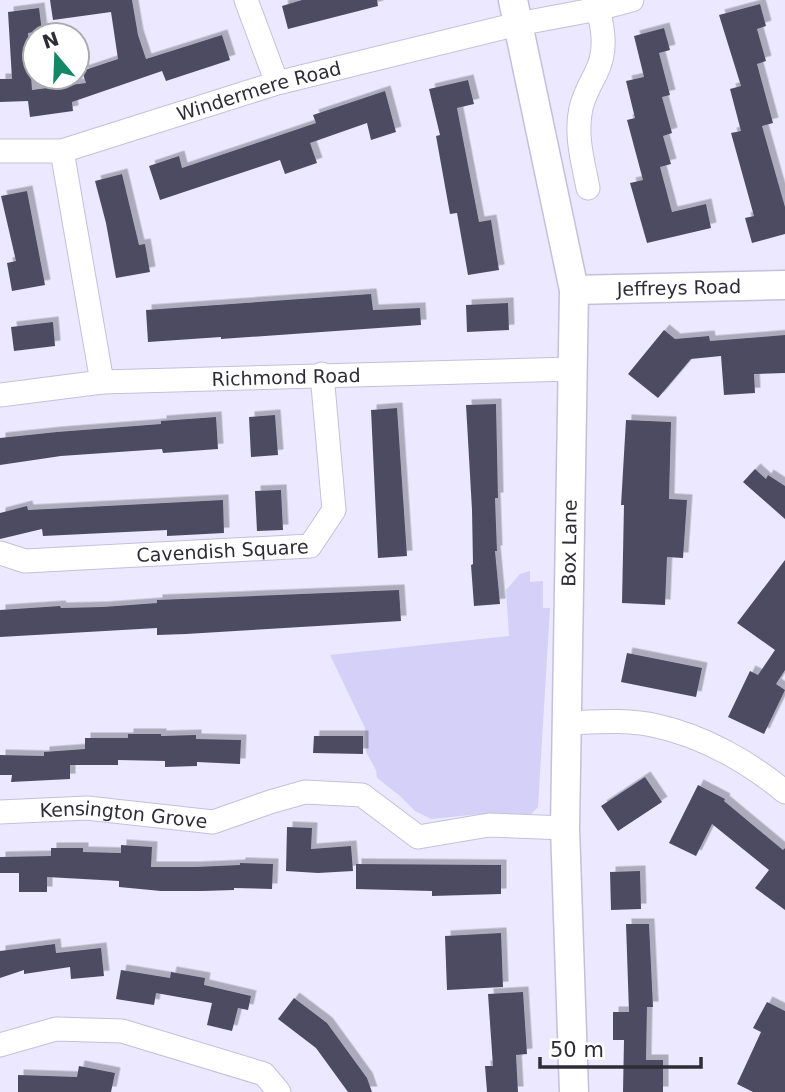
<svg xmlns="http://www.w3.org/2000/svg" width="785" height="1092" font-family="'DejaVu Sans',sans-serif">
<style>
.green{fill:#d4d0f7}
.building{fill:#4e4b62;filter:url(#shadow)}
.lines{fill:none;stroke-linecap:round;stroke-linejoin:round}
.minor-casing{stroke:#c3c0db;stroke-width:25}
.tertiary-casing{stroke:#c3c0db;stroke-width:31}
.minor{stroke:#fff;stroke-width:23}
.tertiary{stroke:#fff;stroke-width:28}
.labels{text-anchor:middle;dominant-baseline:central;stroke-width:7;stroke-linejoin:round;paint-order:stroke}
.street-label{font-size:19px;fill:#2e2c37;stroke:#fff}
</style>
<defs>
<filter id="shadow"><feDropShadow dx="5.5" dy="-5.5" stdDeviation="0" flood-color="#0004"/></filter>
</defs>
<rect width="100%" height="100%" fill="#ebe8ff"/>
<path class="green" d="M530,571v11l13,-1v27h7l-12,199 -7,7 -11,3 -16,-4 -24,1 -49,5 -16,-8 -15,-15 -23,-18 -1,-8 -10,-18 -1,-24 -35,-73 179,-19 -3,-46 14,-16z"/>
<path class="building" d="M50,0h82l6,35 8,24 76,-24 8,25 -64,21 -4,-10 -90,31 1,9 -43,6 -2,-16 -28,1v-23h12l-4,-67 31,-4 3,23 -14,2 4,57 54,-7 -4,-12 36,-12 -7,-47 -58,8z
M302,0h75l1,6 -90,23 -6,-23z
M760,4l6,22 -9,3 9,32 -9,3 16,59 -11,3 23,81v27l-33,9 -7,-25 9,-2 -23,-83 10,-2 -11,-42 11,-3 -22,-71z
M664,28l6,22 -11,3 11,42 -8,2 10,36 -9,3 8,28 -11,3 12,45 34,-8 5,24 -64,15 -17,-60 13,-3 -16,-60 8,-2 -9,-37 18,-4 -10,-41z
M468,80l6,24 -17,4 22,114 12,-2 8,50 -31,5 -11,-62 -7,1 -14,-78 4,-1 -11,-46z
M385,91l11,41 -25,8 -4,-17 -57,20 7,20 -32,11 -5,-14 -120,40 -11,-34 30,-10 3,12 134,-45 -3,-8z
M122,174l17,71 6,-1 5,28 -34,6 -10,-55 -11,-42z
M27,191l18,94 -33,6 -5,-28 9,-2 -15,-65z
M371,294l2,16 47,-2 1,17 -200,14v-2l-73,5 -2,-32z
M508,303l1,27 -42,2 -1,-27z
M53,322l2,24 -41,5 -3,-24z
M664,330l11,9 34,-3 1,5 75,-6v38l-31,1 1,19 -31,2 -3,-39 -30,3 -33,39 -30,-24z
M496,404l2,94h-3l2,53h-2l5,53 -26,2 -3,-41 2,-1 -1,-54 -6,-105z
M397,408l10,148 -29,2 -7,-148z
M275,415l3,40 -27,2 -2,-40z
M216,417l2,32 -55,4 -1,-4 -101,7 -61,9v-27l57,-6 104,-8v-3z
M626,420l45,2 -2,77 18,1 -4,58 -16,-1 -2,48 -43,-2 2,-98h-3z
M755,469l11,10 2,-4 17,11v33l-42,-37z
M281,490l2,40 -26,1 -2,-40z
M223,500l1,33 -57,3v-6l-124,6 -1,-7 -42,10v-26l27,-7 1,4z
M785,560v110l-9,14 9,6 -21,44 -36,-17 22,-46 8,4 17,-25 -38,-27z
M399,590l2,31 -215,13 -29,1v-7l-157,9v-27l60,-4 1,2 42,-1 54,-4v-3z
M627,653l75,15 -6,29 -75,-15z
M128,734h33v2l35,-1v4l45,1 -1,24 -43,-2v4l-32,1v-6l-47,-1v5h-48v14l-59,3 1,-7h-12v-20l44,1v-4l41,-3v-11h43z
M314,736h49v18l-50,-1z
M645,777l17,25 -44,29 -17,-25z
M698,785l27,14 -1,2 59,49 2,-2v62l-30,-22 14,-18 -57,-46 -16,32 -27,-13z
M287,827l25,1 -1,21 40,-3 2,25 -35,2 -32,-2z
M121,845l31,2 -1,20h44l45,-2v-2l33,1 -1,25 -38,-1v2l-32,1h-41l-42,-4v-6l-72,-4v15h-28v-19h-19v-16l51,-1v-8h32v4l38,1z
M356,864l145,1v29l-69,2v-5l-76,-2z
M640,871l1,38 -30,1 -1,-38z
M626,924h23l4,83h-6l-1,53h17v32h-40l1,-52h-11v-28h16z
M501,933l2,54 -56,3 -2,-54z
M55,944l1,9 45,-5 3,28 -33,3 -1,-12 -46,7v-4l-24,8v-27z
M121,970l49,8 1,-6 34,6 -1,7 47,11 -3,14 -10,-2 -6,23 -25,-6 5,-22 -56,-10 -2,12 -38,-6z
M523,992l4,62 -11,1 2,37h-31l-2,-26h8l-5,-72z
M294,998l33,25 40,55 5,14h-24l-32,-44 -38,-29z
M767,1002l18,9v81h-32l-16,-8 24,-52 -8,-4z
M79,1066l36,7 -4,19h-93v-17l59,2z"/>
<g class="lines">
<g class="minor-casing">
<g id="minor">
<path d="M246,0l31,83"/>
<path id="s1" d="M0,151h62l215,-68 241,-59 80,-15 34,-9"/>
<path d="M62,151l40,231"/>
<path d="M588,188c-5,-26 -13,-53 -7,-80 3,-13 9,-23 15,-35 12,-23 7,-49 -1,-73"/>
<path id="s2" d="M0,395l102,-13 470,-13"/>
<path id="s3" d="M0,553l25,8 285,-15 24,-36 -12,-136"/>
<path d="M565,723c30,-1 62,-4 92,3 46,10 92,36 128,66"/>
<path id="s4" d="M0,812l87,-4 126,14 57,-20 35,-10 57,3 56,42 71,-12 76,3"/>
<path d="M0,1045l56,-16 66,2 142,43 15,18"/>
</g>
</g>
<g class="tertiary-casing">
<g id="tertiary">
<path d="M513,0l61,290 -9,538 9,264"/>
<path id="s5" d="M574,290l211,-5"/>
</g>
</g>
<use href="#minor" class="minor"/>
<use href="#tertiary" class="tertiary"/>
</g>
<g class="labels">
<g class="street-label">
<text stroke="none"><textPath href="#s1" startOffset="268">Windermere Road</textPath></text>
<text stroke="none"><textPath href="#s5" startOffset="105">Jeffreys Road</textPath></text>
<text stroke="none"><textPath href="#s2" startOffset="287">Richmond Road</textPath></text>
<text transform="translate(569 543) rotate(-89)">Box Lane</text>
<text stroke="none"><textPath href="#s3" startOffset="224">Cavendish Square</textPath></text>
<text stroke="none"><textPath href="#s4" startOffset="124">Kensington Grove</textPath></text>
</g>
</g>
<g transform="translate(56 56) rotate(341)"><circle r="33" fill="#ffffff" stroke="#ababaf" stroke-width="2"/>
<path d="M0-5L12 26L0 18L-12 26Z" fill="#148767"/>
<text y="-10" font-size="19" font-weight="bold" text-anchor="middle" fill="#2e2c37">N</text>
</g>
<path d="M540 1057v10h161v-10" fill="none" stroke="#2e2c37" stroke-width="3.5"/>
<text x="550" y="1057" font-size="21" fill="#2e2c37" stroke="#ffffff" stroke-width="5" paint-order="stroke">50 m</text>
</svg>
